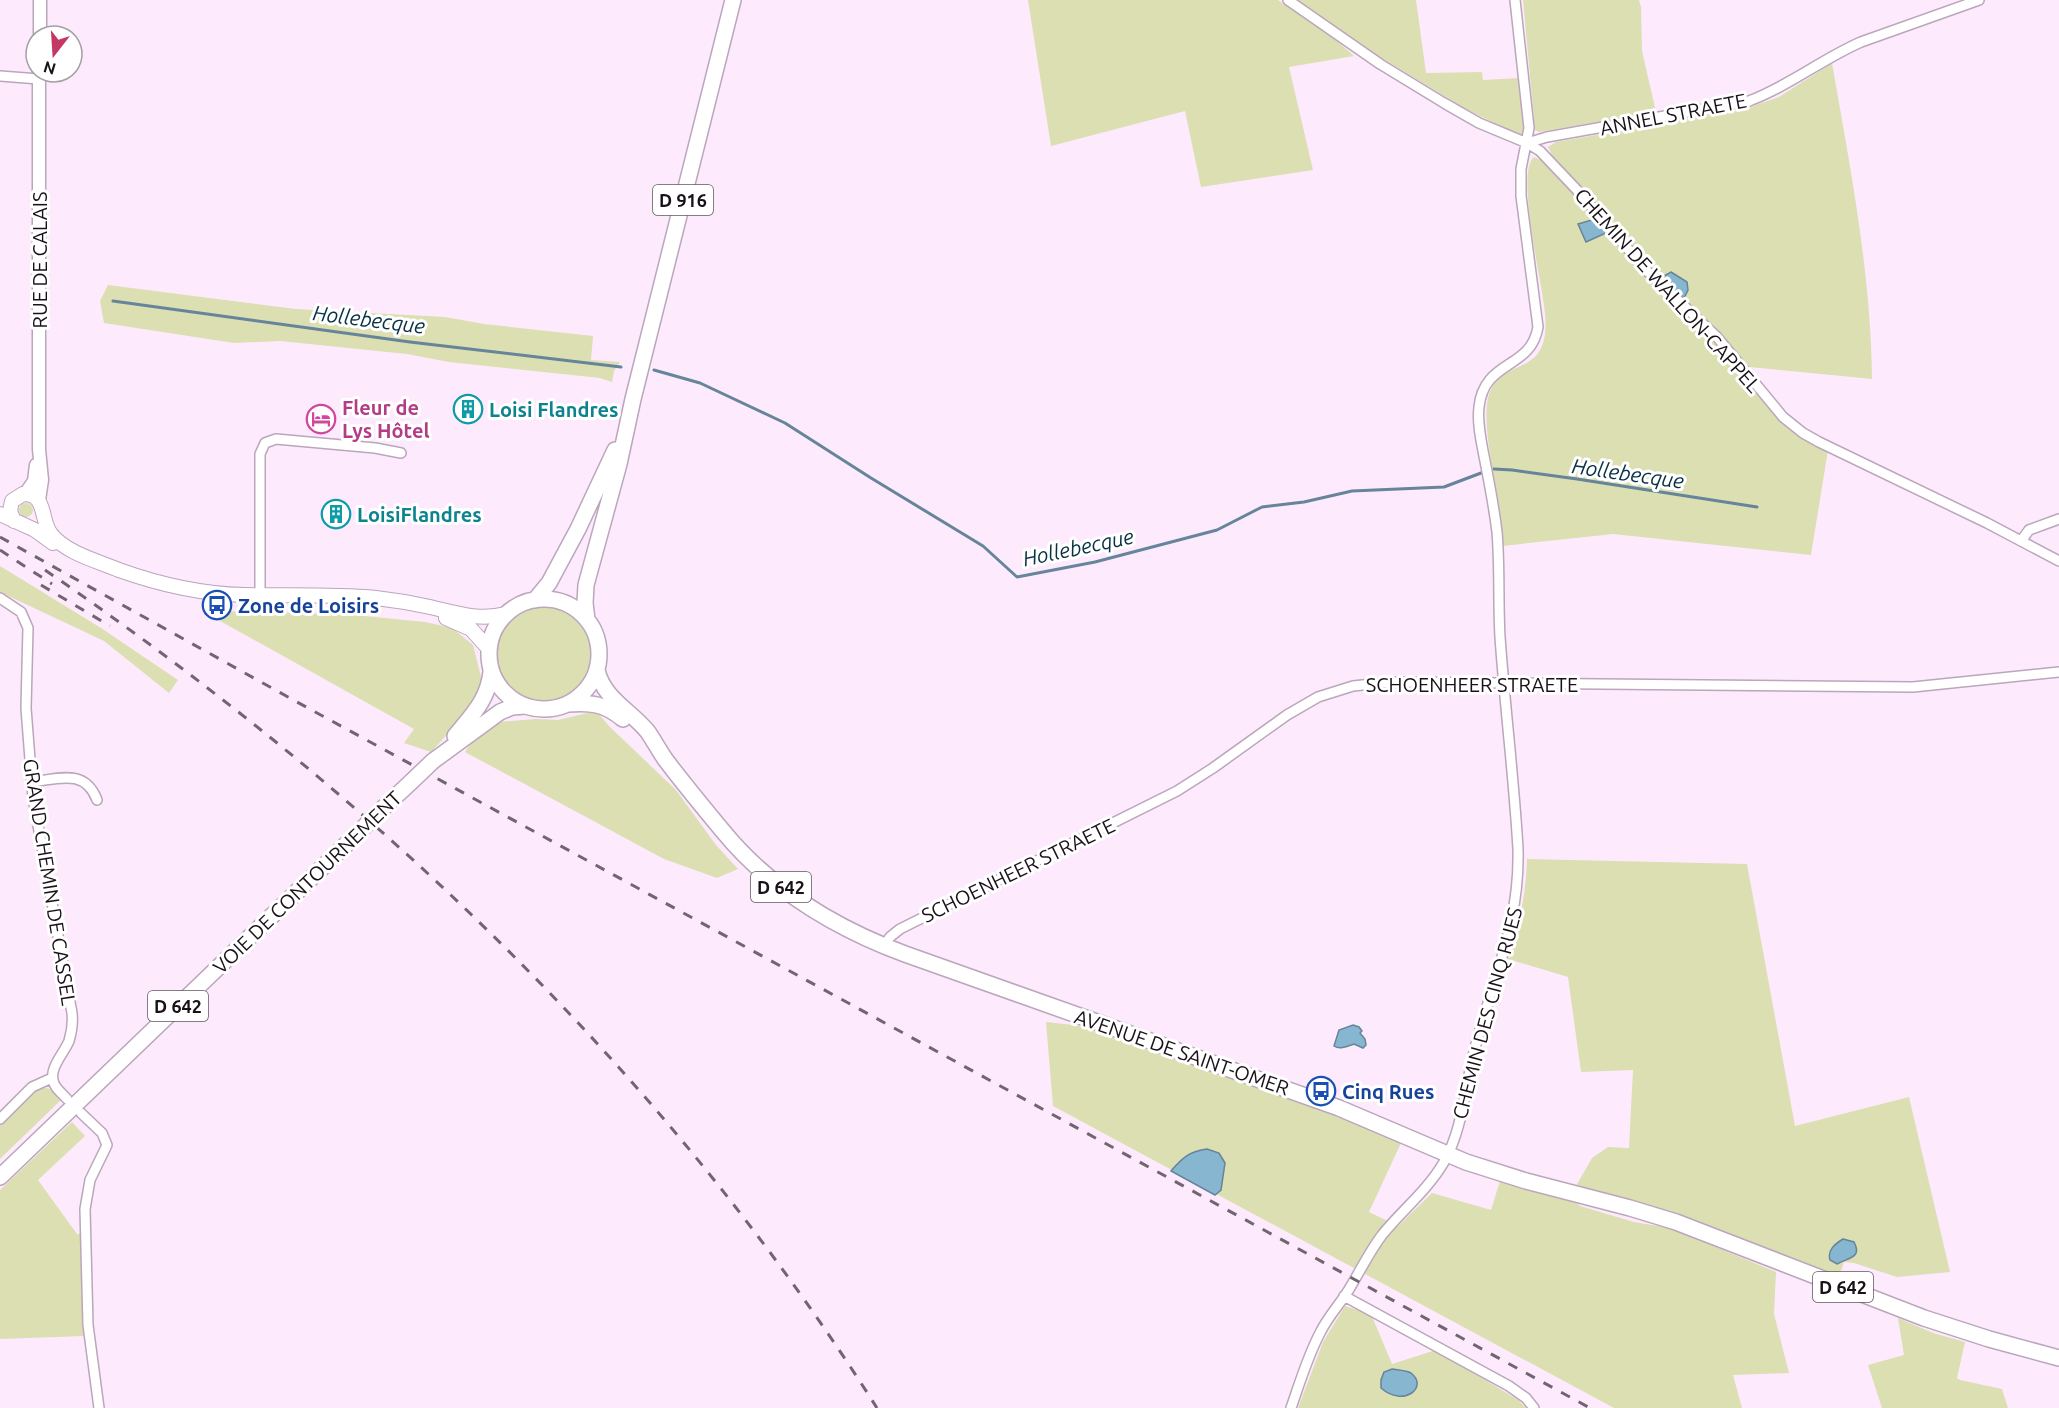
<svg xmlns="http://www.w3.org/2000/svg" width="2059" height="1408" font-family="Ubuntu,sans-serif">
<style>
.green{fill:#dbdfb2}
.water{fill:#87b6d1;stroke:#66849a;stroke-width:1.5}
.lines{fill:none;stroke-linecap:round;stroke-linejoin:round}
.stream{stroke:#66849a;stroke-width:3}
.minor-casing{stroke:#bba6bb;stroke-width:12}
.tertiary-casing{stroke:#bba6bb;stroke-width:15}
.secondary-casing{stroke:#bba6bb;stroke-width:16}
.primary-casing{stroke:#bba6bb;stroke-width:18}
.trunk-casing{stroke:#bba6bb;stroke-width:18}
.minor{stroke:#fff;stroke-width:9}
.tertiary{stroke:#fff;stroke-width:12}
.secondary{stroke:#fff;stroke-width:14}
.primary{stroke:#fff;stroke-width:15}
.trunk{stroke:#fff;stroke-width:15}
.rail{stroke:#716571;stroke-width:3;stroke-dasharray:10 10;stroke-linecap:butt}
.trunk-bridge-casing{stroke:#bba6bb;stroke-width:18;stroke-linecap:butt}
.trunk-bridge{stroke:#fff;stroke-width:15}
.labels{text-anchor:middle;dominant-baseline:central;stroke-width:6;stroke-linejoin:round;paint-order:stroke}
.shield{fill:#fff;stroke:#5d585d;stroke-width:1.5}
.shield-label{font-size:18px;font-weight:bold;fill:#181118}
.street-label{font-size:20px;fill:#181118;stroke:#fff}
.hotel-label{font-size:20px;font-weight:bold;fill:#b23c85;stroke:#fff;text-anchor:start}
.culture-label{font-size:20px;font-weight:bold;fill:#0d838f;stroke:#fff;text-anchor:start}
.transit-label{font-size:20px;font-weight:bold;fill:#164399;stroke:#fff;text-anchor:start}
.water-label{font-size:21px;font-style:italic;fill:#083144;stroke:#fff}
</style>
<rect width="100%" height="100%" fill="#fdebfd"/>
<path class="green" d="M1028,0h250l58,40 18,16 -65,11 24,103 -112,17 -16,-76 -134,35z
M1295,0h121l10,73 56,-1 1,8 36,-2 5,46 -2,10 -10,-2 -48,-24 -102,-62z
M1523,0h116l2,7 1,44 14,61 -117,20 -4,-2z
M1832,63c18,103 39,210 40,316l-123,-12 -28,-33 -65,-59 -25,-26 -52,-64 -26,-28 -5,-10 8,-5 188,-33 35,-12z
M1534,157l9,4 28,30 86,100 65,59 55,68 28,20 23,12 -17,105 -198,-21 -111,12c-1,-15 -2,-30 -4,-46 -4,-25 -18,-85 -8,-108 16,-37 61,-13 55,-79 -2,-26 -30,-141 -11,-156z
M108,285l188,24 149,8 39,7 109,12 -2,24 29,2 -6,9 -2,11 -12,-4 -151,-16 -42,-8 -127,-13 -46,2 -130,-20 -4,-22z
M19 510a7 7 0 1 1 14 0a7 7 0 1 1-14 0Z
M0,566l101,62 77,52 -9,13 -65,-52 -104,-49z
M495 655a48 48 0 1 1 96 0a48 48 0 1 1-96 0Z
M219,611l125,3 81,8 27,6 21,17 10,40 -7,18 -45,49 -27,-9 10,-14 -201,-112z
M596,711l14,16 66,63 40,55 22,24 -21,9 -53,-19 -199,-107 7,-11 26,-19 38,-3 22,1z
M1527,859l220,5 48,262 114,-29 41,175 -53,5 -43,-14 -10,-1 -3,9 -8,6 -109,-46 -79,-26 -69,-19 16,-28 16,-11 21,1 4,-78 -52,2 -13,-95 -60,-18c11,-37 18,-61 19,-100z
M1046,1022l46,5 256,92 53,24 -32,69 29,14 34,-33 59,17 9,-29 74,20 6,5 54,16 36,6 106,44 -2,42 15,59 -56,2 9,33h-128l-561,-302z
M41,1087l10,2 11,10 -62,60v-34l35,-35z
M72,1122l13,14 -47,44 39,54h5l1,102 -83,3v-149z
M1345,1306l26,8 21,50 44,-14 82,50 8,8h-228l25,-66z
M1898,1318l35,15 32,9 -8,36 3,2 42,9 6,19h-126l-14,-43 36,-10z"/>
<path class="water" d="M1595,219l11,14 -20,9 -8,-18z
M1671,272l16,10 1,8 -4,8 -24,-20z
M1353,1025l6,2 3,4 -2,2 5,6 1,6 -3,3 -9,-4c-6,2 -14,6 -20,2l5,-16z
M1207,1149l12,4 6,10 -4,27 -6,5 -44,-24c11,-13 19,-20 36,-22z
M1843,1239l11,3c9,16 -7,16 -17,22l-7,-4c-3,-10 5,-16 13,-21z
M1392,1369c6,1 14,1 19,4 18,14 -7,35 -30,15v-8l3,-8z"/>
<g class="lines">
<path class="stream" d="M113,301l297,41 211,25
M654,370l46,13 85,40 86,55 112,68 34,31 78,-15 122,-32 45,-23 42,-5 48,-11 92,-4 37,-14
M1494,469l18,1 65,9 180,28"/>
<g class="minor-casing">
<path id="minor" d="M1288,0l92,64 64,39 35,20 48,20 13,8 37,39 70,81 70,66 66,80 20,16 16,9 168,81 72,38
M0,76l39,3
M1527,143l20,-6 202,-36c40,-15 73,-42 112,-59l118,-42
M2021,541l8,-11 30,-11
M0,598l21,14 7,16 -2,80 7,90 39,215c1,9 0,18 -3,28 -5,12 -19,26 -16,39 1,8 9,13 14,19
M260,603v-149l5,-11 11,-4 99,9 26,5
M31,782c27,-3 54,-14 66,18
M884,946l6,-9 10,-8 277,-138 36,-23 74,-53 31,-18 35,-11 38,-4 522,5 146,-15
M81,1113l21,20 5,12 -17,35 -5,29 3,116 11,83
M0,1119l32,-32 20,-9
M1344,1296l165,90 17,12 8,10
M1291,1408c9,-26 17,-53 30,-77 8,-16 21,-29 30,-45 10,-17 19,-35 31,-51 20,-25 45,-44 62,-73 19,-33 21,-76 31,-114 18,-70 45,-124 43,-199 -4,-71 -13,-141 -18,-212 -2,-35 0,-70 -3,-105 -3,-25 -8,-51 -13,-76 -3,-16 -7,-33 -5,-49 5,-48 52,-37 59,-80l-17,-131v-27l8,-41 -14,-128"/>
</g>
<g class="tertiary-casing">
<path id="tertiary" d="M40,36v-36
M25,494l9,-13 2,-16
M39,500l3,-20 -3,-31v-377"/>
</g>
<g class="secondary-casing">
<path id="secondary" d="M0,514l35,16 18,13
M14,521l-4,-10 2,-10 11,-7c24,-1 17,26 28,40 15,19 46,27 68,36 39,14 83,24 125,25 44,1 88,-1 132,3 18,2 36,5 54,9 26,6 49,14 76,7
M446,618l25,11 18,20"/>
</g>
<g class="primary-casing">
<path id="primary" d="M489 654a55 55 0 1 1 110 0a55 55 0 1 1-110 0Z
M535,600l14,-17 29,-54 37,-79
M587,620l-2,-17 1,-18 33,-121 14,-65 100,-399
M597,670c6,28 34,41 51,62 6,9 11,18 17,27 18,24 38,48 57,71 48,59 113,98 183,124l434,154 127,54 60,19 104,27 46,14 248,96 65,21 70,19
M568,704c23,-2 37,0 55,15"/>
</g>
<g class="trunk-casing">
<path id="trunk" d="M455,736c17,-21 33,-36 36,-64
M433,761l67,-49 12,-5 13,-1
M380,811l31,-29
M0,1177l356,-342"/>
</g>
<use href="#minor" class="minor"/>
<use href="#tertiary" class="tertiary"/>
<use href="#secondary" class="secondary"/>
<use href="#primary" class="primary"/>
<use href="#trunk" class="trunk"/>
<path class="rail" d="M0,537l297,165 1293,706
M0,550l52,34
M45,570c330,226 617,499 832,838
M41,585l69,41"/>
<g class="trunk-bridge-casing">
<path id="trunk-bridge" d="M411,782l22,-21
M356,835l24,-24"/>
</g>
<use href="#trunk-bridge" class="trunk-bridge"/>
</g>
<defs>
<g id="building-ring" transform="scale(1.5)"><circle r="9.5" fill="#fff" stroke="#0f9aa8" stroke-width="1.5"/><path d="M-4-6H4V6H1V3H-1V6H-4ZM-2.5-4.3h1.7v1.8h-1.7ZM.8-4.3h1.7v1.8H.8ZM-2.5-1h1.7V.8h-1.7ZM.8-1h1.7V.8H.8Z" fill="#0f9aa8"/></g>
<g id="hotel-ring" transform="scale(1.5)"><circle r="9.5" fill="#fff" stroke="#d1479c" stroke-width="1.5"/><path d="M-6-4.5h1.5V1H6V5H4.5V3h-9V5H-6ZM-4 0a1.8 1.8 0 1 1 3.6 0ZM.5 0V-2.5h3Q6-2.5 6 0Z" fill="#d1479c"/></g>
<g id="bus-ring" transform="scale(1.5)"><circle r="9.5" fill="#fff" stroke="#1a4fb4" stroke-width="1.5"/><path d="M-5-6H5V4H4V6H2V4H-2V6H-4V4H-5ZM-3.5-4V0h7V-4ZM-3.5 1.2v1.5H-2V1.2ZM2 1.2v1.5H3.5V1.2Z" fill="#1a4fb4"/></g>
</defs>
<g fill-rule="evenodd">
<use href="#building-ring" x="468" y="409"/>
<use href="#hotel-ring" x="321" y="419"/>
<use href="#building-ring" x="336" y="514"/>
<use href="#bus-ring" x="217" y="605"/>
<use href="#bus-ring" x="1321" y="1091"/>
</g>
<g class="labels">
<g class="shield">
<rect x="653" y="185" width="60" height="30" rx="4.5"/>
<rect x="751" y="872" width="60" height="30" rx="4.5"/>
<rect x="148" y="991" width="60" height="30" rx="4.5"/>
<rect x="1813" y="1272" width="60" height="30" rx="4.5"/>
</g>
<g class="shield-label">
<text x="683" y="200">D 916</text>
<text x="781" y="887">D 642</text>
<text x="178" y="1006">D 642</text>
<text x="1843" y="1287">D 642</text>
</g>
<g class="street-label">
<text transform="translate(1673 114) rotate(-11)">ANNEL STRAETE</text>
<text transform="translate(39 260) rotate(-90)">RUE DE CALAIS</text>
<text transform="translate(1668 290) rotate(48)">CHEMIN DE WALLON-CAPPEL</text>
<text x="1472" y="684">SCHOENHEER STRAETE</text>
<text transform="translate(1018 870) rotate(-26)">SCHOENHEER STRAETE</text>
<text transform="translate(50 882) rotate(81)">GRAND CHEMIN DE CASSEL</text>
<text transform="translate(307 882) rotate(-44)">VOIE DE CONTOURNEMENT</text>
<text transform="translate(1487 1013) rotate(-75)">CHEMIN DES CINQ RUES</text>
<text transform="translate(1182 1052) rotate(19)">AVENUE DE SAINT-OMER</text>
</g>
<g class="hotel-label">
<text x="342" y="407">Fleur de<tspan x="342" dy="23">Lys Hôtel</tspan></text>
</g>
<g class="culture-label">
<text x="489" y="409">Loisi Flandres</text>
<text x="357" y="514">LoisiFlandres</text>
</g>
<g class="transit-label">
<text x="238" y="605">Zone de Loisirs</text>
<text x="1342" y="1091">Cinq Rues</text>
</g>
<g class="water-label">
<text transform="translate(369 319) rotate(7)">Hollebecque</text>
<text transform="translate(1628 473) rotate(8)">Hollebecque</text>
<text transform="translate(1078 547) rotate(-12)">Hollebecque</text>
</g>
</g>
<g transform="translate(54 54) rotate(197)"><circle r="28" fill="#ffffff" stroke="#a3a0a3" stroke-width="1.5"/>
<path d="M0-4.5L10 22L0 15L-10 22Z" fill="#c53764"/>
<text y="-9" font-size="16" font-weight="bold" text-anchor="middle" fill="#181118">N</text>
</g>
</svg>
